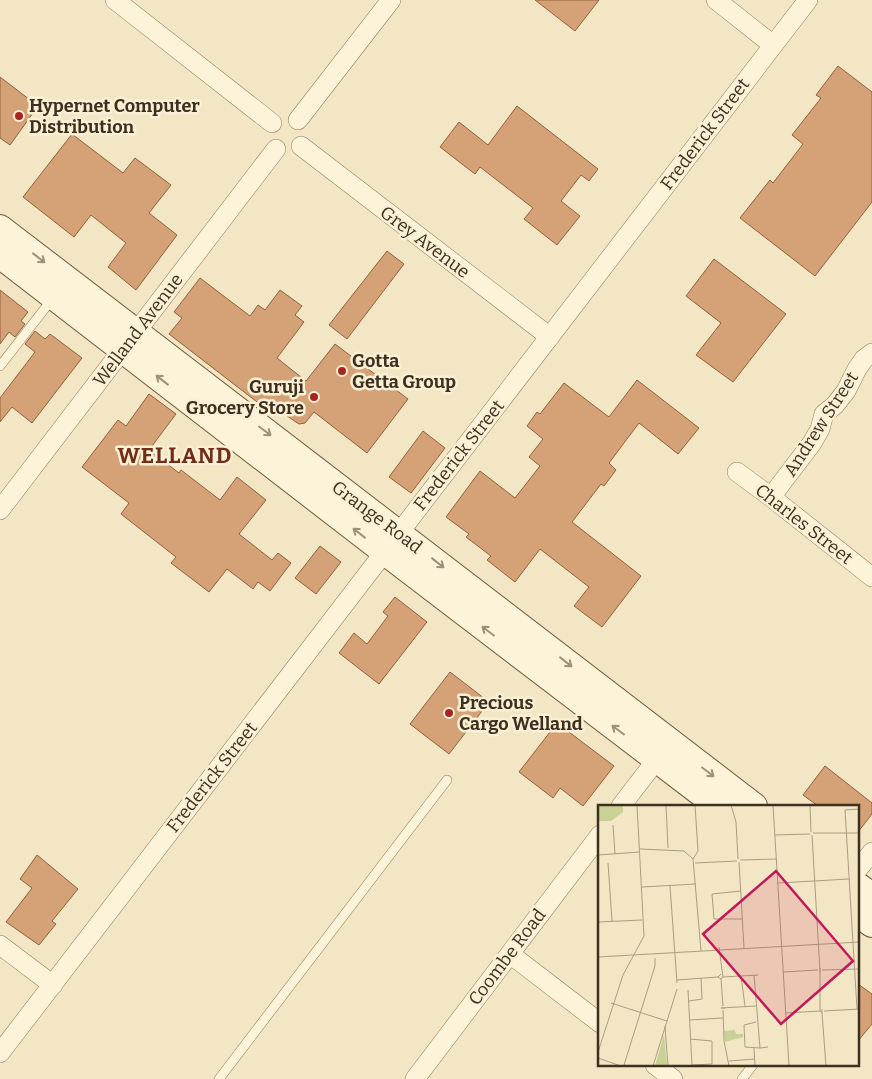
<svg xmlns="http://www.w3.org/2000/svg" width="872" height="1079" font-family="Bitter,serif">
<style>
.building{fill:#d5a176;stroke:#92603b}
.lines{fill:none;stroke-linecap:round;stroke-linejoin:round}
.service-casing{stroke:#907858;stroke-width:10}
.minor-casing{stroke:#907858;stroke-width:20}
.secondary-casing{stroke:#72583b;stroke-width:28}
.service{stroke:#fcf3d9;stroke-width:9}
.minor{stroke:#fcf3d9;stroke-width:19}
.secondary{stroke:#fcf3d9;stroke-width:26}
.oneway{stroke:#9d917c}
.poi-dot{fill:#a52521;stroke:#f9f0d5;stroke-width:2}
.labels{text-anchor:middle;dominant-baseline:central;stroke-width:5;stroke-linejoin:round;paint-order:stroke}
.poi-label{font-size:18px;font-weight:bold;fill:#3e2f1e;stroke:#f9f0d5;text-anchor:start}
.street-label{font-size:18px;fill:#3e2f1e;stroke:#f9f0d5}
.district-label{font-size:22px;font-weight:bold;letter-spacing:1px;fill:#702d18;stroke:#f9f0d5}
.inset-road{fill:none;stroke:#ab9d82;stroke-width:1}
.view{fill:#c2185b;fill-opacity:0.15;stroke:#c2185b;stroke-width:2.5}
.inset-edge{fill:none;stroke:#3e2f1e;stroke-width:2.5}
</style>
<rect width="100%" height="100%" fill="#f3e6c4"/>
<path class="building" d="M535,0h64l-24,31z
M838,66l34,26v110l-57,74 -75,-58 30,-38 3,3 30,-39 -11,-9 29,-37 -5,-3z
M0,77l38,29 -28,39 -10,-7z
M517,106l81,63 -9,12 -8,-6 -20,26 19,15 -23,29 -33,-26 9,-11 -53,-41 -5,7 -35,-27 19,-25 29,23z
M72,134l51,39 12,-15 36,27 -22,28 28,22 -41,55 -28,-23 18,-24 -35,-28 -17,22 -51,-40z
M387,251l17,13 -57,75 -18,-14z
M714,259l72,55 -53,68 -37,-27 25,-32 -35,-27z
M200,278l50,38 8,-11 7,5 15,-20 22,16 -7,9 9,7 -27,36 29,23 29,-37 73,55 -41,54 -53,-41 -9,11 -6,1 -25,-17 -4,5 -101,-78 13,-16 -8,-6z
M0,290l28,22 -7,9 4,3 -10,13 -6,-5 -9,12z
M35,331l10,8 5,-5 32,24 -50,65 -20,-16 -12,15v-24l35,-46 -10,-8z
M637,380l62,48 -21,26 -39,-31 -30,40 7,7 -12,16 -3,-2 -29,38 69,54 -39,51 -28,-21 15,-19 -49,-38 -25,33 -28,-22 4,-4 -25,-19 3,-3 -23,-17 34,-46 35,27 25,-32 -11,-9 14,-18 -16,-13 10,-14 3,2 24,-31 45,34z
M149,394l27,20 -27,36 30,23 2,-3 39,30 17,-23 29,23 -27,34 33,26 6,-7 13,10 -21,28 -12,-9 -5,7 -26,-20 -18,23 -38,-29 5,-6 -55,-43 8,-11 -47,-36 36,-47 8,6z
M423,431l22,17 -34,45 -22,-16z
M320,546l21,16 -25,32 -21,-16z
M395,597l32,25 -48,62 -40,-31 15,-20 13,11 21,-28 -5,-4z
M450,672l39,30 -40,52 -39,-30z
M557,723l57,43 -31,40 -23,-18 -7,10 -34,-26z
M825,766l47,37v11l-14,18v-26h-40l-15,-11z
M37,855l41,34 -26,32 4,3 -17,21 -33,-23 26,-34 -12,-9z
M858,984l14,10v30l-14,17z"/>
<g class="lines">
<g class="service-casing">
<path id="service" d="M0,366l53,-68
M219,1079l228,-299
M742,1079l11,-14"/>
</g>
<g class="minor-casing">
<path id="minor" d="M115,0l157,123
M716,0l57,45
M298,120l93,-120
M301,146l249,191
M737,472l34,25 101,80
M771,497l41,-54 8,-14 4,-15 11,-9 11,-14 11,-22 7,-10 8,-6
M0,510l276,-361
M621,806l43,-56
M858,869l14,-17
M0,945l53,40
M510,954l90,69
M0,1053l808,-1053
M655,1065l18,14
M415,1079l185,-244"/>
</g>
<g class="secondary-casing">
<path id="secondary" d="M0,228l754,578
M0,255l385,297 333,254
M858,886l14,10
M858,914l14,10"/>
</g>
<use href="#service" class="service"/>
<use href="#minor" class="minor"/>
<use href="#secondary" class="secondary"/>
</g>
<defs><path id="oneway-shaft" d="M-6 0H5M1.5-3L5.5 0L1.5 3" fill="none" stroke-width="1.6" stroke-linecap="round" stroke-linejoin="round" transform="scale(1.25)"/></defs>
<g class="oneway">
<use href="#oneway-shaft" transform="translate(39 258) rotate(38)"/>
<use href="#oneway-shaft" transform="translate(162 380) rotate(-142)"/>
<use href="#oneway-shaft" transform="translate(265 431) rotate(37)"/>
<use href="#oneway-shaft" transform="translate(359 533) rotate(-142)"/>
<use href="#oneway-shaft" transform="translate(438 563) rotate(38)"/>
<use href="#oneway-shaft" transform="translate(488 631) rotate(-143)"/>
<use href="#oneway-shaft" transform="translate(566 662) rotate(38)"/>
<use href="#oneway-shaft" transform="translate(618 730) rotate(-143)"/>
<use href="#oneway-shaft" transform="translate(708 772) rotate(37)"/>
</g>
<g class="poi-dot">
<circle cx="19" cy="116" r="5"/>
<circle cx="342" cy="371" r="5"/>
<circle cx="314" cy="397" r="5"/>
<circle cx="449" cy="713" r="5"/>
</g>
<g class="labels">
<g class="poi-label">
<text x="29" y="106">Hypernet Computer<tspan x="29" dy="21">Distribution</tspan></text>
<text x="352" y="361">Gotta<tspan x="352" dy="21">Getta Group</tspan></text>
<text x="304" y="387" text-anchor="end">Guruji<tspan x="304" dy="21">Grocery Store</tspan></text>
<text x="459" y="703">Precious<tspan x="459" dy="21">Cargo Welland</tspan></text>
</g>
<g class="street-label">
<text transform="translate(705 134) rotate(-53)">Frederick Street</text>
<text transform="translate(425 242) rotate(37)">Grey Avenue</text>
<text transform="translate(138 330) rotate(-53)">Welland Avenue</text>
<text transform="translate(821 424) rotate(-57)">Andrew Street</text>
<text transform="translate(459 455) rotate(-52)">Frederick Street</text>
<text transform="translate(377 517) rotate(37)">Grange Road</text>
<text transform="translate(804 524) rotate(38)">Charles Street</text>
<text transform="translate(212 777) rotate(-52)">Frederick Street</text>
<text transform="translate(507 957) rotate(-53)">Coombe Road</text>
</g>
<g class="district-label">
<text x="175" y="455">WELLAND</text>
</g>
</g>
<g transform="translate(598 805)">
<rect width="261" height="261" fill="#f3e6c4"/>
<path d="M0,0h25v7l-12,9h-13zM137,225l1,4h7v3l-18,5 -1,-11zM66,229l3,32h-12z" fill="#c9d296"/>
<path class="inset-road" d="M68,0l2,43M97,0l3,46 -5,8 8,92M133,0l5,17 2,37M175,0l16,261M212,0l1,27M15,20l2,29M215,28h47M177,30l35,-1M214,30l8,137v-4M42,44l44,2 9,8M0,50l42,-3M142,55l37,-1M141,57l5,86M10,58l4,58M97,58l42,-2M180,78l71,-4M72,81l7,97M44,82l54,-3M143,86l-29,3 2,25h28M0,117l44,-2M121,142l4,30 -2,2 -3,-2 3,-3M0,152l262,-15M224,165l38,-1M185,167l35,-2M222,167v39l2,2v-4M156,170l6,73 8,-1M143,171l4,30M125,172l35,-2M123,174l2,27M79,175l41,-3M90,185l4,76M91,196l13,-2 -1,-21M13,198l56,18M127,203h-4l35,-2M259,204l-12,-199 15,-1M125,205l1,31 5,25M226,206l36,-2M188,208l34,-2M224,208l4,53M92,215l33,-2M158,217l-12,3 1,22 15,1M67,221l3,40M92,234l22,2v23l-20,1M156,243l1,18M0,247l25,-77 21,-39 -7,-131M0,253l23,8M131,256l26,-2M26,260l31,-99v-8M55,261l24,-77"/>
<path class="view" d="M178,66l77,90 -72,63 -78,-90z"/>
<rect width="261" height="261" class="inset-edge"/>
</g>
</svg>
